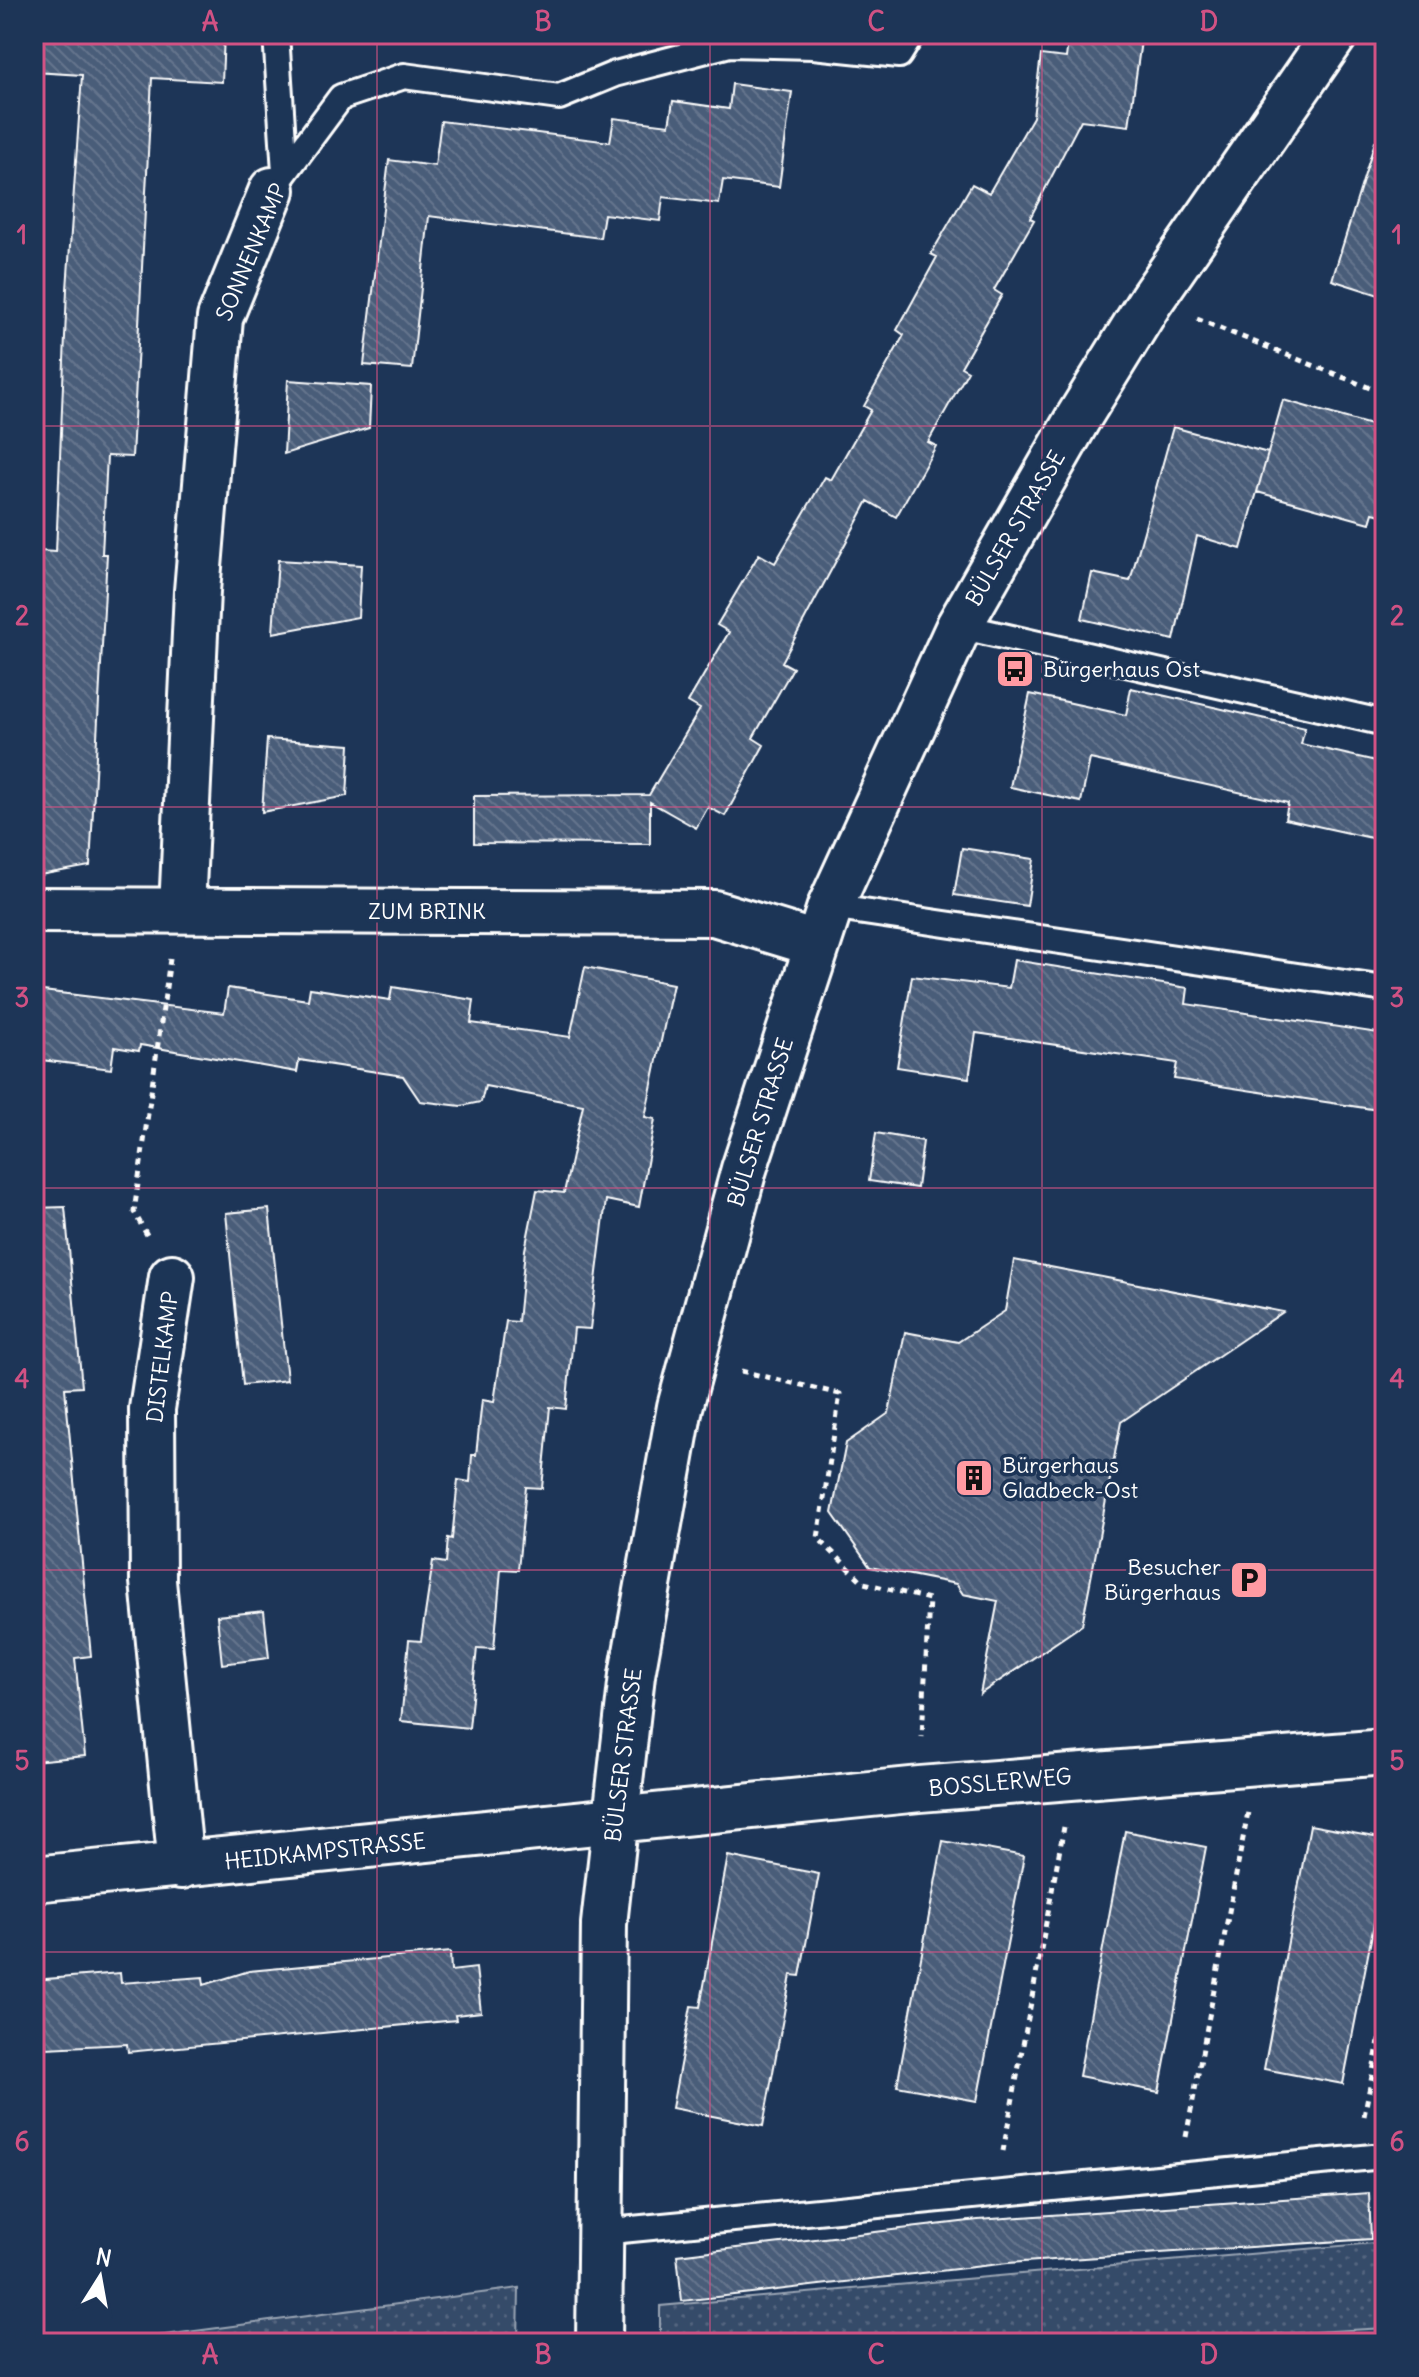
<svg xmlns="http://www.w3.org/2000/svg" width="1419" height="2377" font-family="Delius,sans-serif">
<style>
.built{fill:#2a4161}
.grass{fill:url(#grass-dots);stroke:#9aa5b4;stroke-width:2}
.building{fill:url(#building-back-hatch);stroke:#fff;stroke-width:2}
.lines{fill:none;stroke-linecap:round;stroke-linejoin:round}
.lane-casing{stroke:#fff;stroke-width:30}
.street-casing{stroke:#fff;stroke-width:50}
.path{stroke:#fff;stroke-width:5;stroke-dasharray:6 6;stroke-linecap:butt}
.lane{stroke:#1d3557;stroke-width:24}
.street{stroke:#1d3557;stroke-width:44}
.grid{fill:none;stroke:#d15284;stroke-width:2;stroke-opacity:0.55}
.labels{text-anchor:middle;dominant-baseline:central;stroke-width:7;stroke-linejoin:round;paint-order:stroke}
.street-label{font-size:22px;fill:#fff;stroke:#1d3557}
.poi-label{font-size:22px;fill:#fff;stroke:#1d3557;text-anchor:start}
.neatline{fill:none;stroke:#d15284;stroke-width:3}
.grid-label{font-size:26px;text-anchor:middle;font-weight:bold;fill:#d15284}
</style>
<defs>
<pattern id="grass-dots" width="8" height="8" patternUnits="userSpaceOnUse" patternTransform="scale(2)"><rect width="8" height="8" fill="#364b69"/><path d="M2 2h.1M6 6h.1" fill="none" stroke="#546680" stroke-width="1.8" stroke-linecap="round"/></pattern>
<pattern id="building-back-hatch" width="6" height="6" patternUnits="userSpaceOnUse" patternTransform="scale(2)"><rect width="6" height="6" fill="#4a5d79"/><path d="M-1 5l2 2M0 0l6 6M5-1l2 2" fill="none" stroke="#65758d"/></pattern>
</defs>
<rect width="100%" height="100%" fill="#1d3557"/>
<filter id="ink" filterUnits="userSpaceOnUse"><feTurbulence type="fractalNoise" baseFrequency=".0125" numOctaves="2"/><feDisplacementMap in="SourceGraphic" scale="16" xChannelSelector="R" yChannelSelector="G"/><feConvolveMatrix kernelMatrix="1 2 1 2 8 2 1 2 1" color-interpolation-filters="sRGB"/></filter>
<g filter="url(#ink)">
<path class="built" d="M1385,2328v15h-264l41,-5z"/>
<path class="grass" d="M1385,2242v86l-264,15h-461v-37z
M519,2288l-1,55h-414z"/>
<path class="building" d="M34,34h190l-2,48 -70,-4 -20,379 -25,-1 -5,98h5l-17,312 -56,10v-286l5,-39 17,1 11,-263 15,-214 -48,-3z
M1069,34h73l-13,92 -48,-6 -51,98 4,2 -40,70 8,5 -41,72 7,4 -40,71 8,4 -40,71 -28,-16 -86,161 11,6 -40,70 11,7 -39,71 -17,-9 -12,21 -46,-26v42l-176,-1v-47l175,-1 51,-86 -12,-7 41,-70 -12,-7 42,-71 16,9 50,-86 6,3 40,-70 -7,-4 40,-71 -7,-5 40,-73 -6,-3 41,-70 17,9 44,-76 8,-62 25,3z
M732,84l60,8 -13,95 -56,-7 -4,24 -56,-7 -3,24 -56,-7 -4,24 -171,-22 -17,153 -48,-4 25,-205 46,6 6,-45 169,21 4,-24 55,7 4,-24 56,8z
M1375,142l10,2v153l-53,-17z
M288,380l83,6 -2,42 -85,26z
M1283,400l102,29v87l-12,-3 -3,10 -113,-31z
M1173,427l95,26 -27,96 -44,-13 -23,104 -92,-21 10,-46 38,8z
M278,560l83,5 -3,52 -85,16z
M1131,688l174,40 -4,16 84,19v78l-100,-22 3,-16 -198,-44 -9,43 -71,-15 20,-93 96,21z
M267,739l83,6 -3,51 -85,16z
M962,848l72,11 -7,47 -73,-11z
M1014,960l174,28 -2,16 199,30v77l-211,-32 3,-16 -201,-30 -7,45 -72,-11 15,-91 97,12z
M585,967l88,17 -28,133 10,2 -16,88 -33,-7 -16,129 -16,-1 -8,81 -16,-2 -8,81 -16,-1 -8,83 -17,-1 -7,80 -17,-1 -8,80 -68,-7 8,-81 12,1 12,-80 13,2 2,-25 4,1 6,-59 12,2 2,-27h4l6,-55 12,2 12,-81 12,1 7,-72 12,-60 27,3 19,-88 -98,-19 -4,16 -20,4 -41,-5 -17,-25 -104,-16 -2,12 -157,-27 -1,6 -25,-4 -3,22 -77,-10v-69l190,23 4,-25 80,12 2,-12 80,12 2,-13 82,13 -3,23 99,14z
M876,1133l47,8 -6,47 -48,-7z
M65,1207l17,180 -17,1 26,268 -16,2 10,98 -51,5v-553z
M269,1209l18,171 -44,5 -17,-172z
M1014,1260l269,52 -162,110 -39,203 -102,69 18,-93 -35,-7 -7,-10 -86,-17 -38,-54 14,-70 43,-30 16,-81 53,10 47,-31z
M264,1611l5,47 -47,6 -5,-48z
M1310,1825l75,14v28l-42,217 -79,-15z
M1125,1831l81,16 -47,245 -80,-16z
M943,1841l81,15 -47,245 -80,-15z
M728,1856l91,18 -19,102 -9,-1 -28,151 -91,-18 19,-102 9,1z
M450,1952l1,19 25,-3 5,44 -26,3 1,5 -328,32 -1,-8 -81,4 -1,-9 -11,1v-60l86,-7 1,10 82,-6 1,8 45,-14z
M1369,2193l2,46 -363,24 -326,38 -5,-46 301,-35z"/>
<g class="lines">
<g class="lane-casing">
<path id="lane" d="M276,34l9,138
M272,190l69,-93 63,-21 155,21 56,-23 115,-30 83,2 86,9 13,-21
M959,626l426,97
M830,907l555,82
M601,2232l772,-75"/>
</g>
<g class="street-casing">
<path id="street" d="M182,909l15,-318 23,-273 52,-128
M34,910l680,3 102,31
M172,1277l-20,132 1,172 28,285
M34,1879l886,-90 465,-37
M599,2343l5,-419 28,-249 48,-268 64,-238 86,-262 129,-281 118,-206 74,-120 184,-266"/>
</g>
<path class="path" d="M1197,319l188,75
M147,1235l-13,-23 36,-253
M741,1371l99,23 -22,144 46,45 65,16 -7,138
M1364,2116l21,-105
M1186,2137l62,-325
M1003,2151l61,-324"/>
<use href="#lane" class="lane"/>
<use href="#street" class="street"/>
</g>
</g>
<path class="grid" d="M377,34v2309M710,34v2309M1042,34v2309M34,426h1351M34,807h1351M34,1188h1351M34,1570h1351M34,1952h1351"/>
<defs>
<g id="bus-square" transform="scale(2)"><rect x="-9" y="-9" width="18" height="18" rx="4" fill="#ff9aa2" stroke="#1d3557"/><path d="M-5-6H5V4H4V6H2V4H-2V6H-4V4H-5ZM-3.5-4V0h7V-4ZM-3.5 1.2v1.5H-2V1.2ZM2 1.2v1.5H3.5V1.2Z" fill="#111"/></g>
<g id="building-square" transform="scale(2)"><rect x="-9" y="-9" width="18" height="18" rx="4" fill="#ff9aa2" stroke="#1d3557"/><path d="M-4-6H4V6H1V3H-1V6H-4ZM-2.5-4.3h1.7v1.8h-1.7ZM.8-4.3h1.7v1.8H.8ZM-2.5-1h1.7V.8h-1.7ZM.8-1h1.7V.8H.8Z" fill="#111"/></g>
<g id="parking-square" transform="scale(2)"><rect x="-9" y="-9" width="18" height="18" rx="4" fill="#ff9aa2" stroke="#1d3557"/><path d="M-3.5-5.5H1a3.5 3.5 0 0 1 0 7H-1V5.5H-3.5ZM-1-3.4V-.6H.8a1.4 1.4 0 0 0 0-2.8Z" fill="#111"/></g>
</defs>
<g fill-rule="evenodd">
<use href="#bus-square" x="1015" y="669"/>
<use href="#building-square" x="974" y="1478"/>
<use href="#parking-square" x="1249" y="1580"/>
</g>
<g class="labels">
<g class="street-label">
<text transform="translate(251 252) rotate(-67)">SONNENKAMP</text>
<text transform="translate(1015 528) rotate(-60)">BÜLSER STRASSE</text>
<text x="427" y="911">ZUM BRINK</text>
<text transform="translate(760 1122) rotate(-73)">BÜLSER STRASSE</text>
<text transform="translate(162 1357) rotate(-83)">DISTELKAMP</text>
<text transform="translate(623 1755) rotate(-83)">BÜLSER STRASSE</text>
<text transform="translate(1000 1782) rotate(-5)">BOSSLERWEG</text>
<text transform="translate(325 1851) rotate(-6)">HEIDKAMPSTRASSE</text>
</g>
<g class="poi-label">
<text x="1043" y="669">Bürgerhaus Ost</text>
<text x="1002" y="1465">Bürgerhaus<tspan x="1002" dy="25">Gladbeck-Ost</tspan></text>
<text x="1221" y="1567" text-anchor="end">Besucher<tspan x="1221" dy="25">Bürgerhaus</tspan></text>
</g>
</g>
<rect width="1419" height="2377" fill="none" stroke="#1d3557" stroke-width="88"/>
<g transform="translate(100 2277) rotate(11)" stroke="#1d3557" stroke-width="6" paint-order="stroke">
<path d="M0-6L14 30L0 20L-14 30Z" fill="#ffffff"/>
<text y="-12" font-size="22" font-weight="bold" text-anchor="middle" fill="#ffffff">N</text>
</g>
<rect x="44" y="44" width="1331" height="2289" class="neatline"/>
<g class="grid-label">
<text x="210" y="31">A</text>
<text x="543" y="31">B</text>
<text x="876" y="31">C</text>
<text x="1209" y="31">D</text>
<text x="22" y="244">1</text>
<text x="1397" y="244">1</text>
<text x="22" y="625">2</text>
<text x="1397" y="625">2</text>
<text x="22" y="1007">3</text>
<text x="1397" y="1007">3</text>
<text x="22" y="1388">4</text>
<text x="1397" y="1388">4</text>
<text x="22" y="1770">5</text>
<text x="1397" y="1770">5</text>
<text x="22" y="2151">6</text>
<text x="1397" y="2151">6</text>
<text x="210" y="2364">A</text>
<text x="543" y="2364">B</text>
<text x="876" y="2364">C</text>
<text x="1209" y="2364">D</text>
</g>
</svg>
